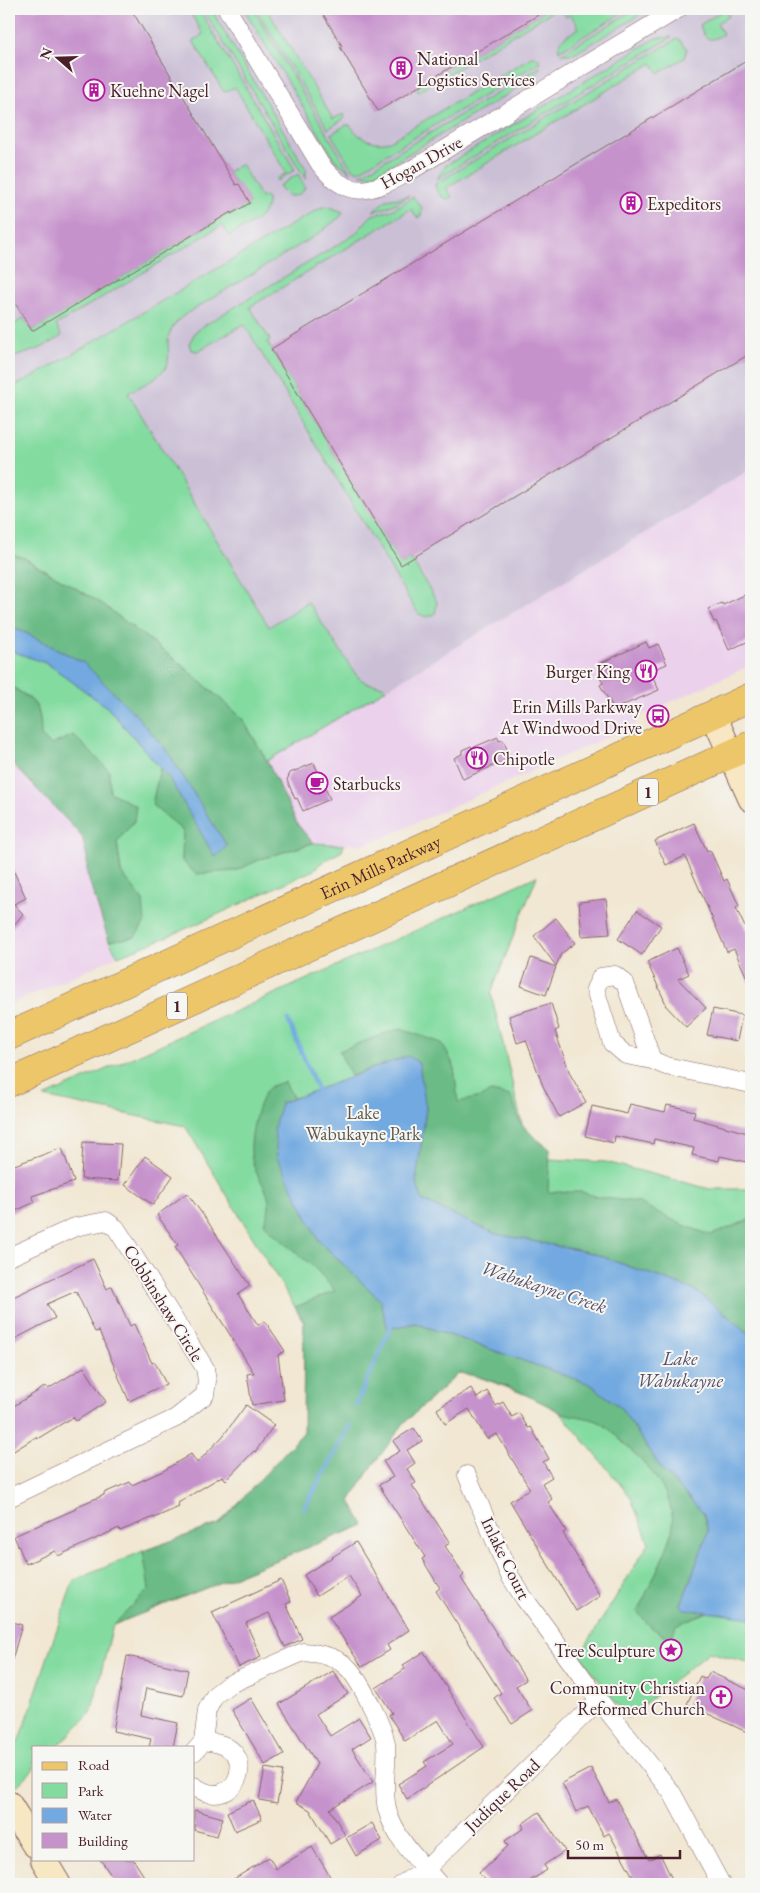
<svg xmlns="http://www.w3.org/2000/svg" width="760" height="1893" font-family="'EB Garamond',serif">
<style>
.built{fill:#ebd1ec}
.industrial{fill:#cbbfd6}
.green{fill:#83dba0;stroke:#667d66}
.forest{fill:#6abb86;stroke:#5a6d58}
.water{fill:#71a9e0;stroke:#5e6486}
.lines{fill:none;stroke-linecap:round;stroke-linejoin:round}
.stream{stroke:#71a9e0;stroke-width:4.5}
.building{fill:#c692cc}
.street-casing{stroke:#846565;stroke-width:19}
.secondary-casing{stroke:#846565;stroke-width:27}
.primary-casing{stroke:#846565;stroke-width:29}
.street{stroke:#fff;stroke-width:18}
.secondary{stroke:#f7e8c3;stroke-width:25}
.primary{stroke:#ecc669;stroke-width:28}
.labels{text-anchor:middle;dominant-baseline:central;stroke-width:4;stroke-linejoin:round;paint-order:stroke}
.shield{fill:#f6f6f2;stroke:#7e6067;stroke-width:1}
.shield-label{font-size:16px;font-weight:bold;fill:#4a1f2b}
.poi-label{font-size:18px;fill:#4a1f2b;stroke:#f6f6f2;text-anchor:start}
.street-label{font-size:18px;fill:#4a1f2b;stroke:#f6f6f2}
.park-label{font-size:18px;fill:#5b574e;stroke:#f6f6f2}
.water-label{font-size:19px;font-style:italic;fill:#584f6a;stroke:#f6f6f2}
</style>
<rect width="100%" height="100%" fill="#f6f6f2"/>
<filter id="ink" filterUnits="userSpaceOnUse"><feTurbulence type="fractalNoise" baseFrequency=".02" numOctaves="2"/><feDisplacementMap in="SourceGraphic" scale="10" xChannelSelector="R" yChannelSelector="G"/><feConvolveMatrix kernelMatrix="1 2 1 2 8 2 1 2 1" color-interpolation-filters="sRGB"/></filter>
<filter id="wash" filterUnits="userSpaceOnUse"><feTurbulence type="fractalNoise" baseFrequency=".0096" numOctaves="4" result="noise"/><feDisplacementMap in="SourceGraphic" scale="20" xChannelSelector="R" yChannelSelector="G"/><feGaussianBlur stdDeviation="1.12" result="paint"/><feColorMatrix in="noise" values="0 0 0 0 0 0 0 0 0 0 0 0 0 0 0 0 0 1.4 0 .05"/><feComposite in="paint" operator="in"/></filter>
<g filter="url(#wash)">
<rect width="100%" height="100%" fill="#f1e7d2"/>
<path class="built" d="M751,469v196l-115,53 2,5 -253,114 -20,7 -21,1 -31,-2 -15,-18 -31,-64z
M9,760l73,76 5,21v17l22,67 9,15 -109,49z"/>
<path class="industrial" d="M9,9h742v460l-484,292 -25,-43 -218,-160 -15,-5z"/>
<path class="green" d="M188,9h11l96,161 -18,11 -1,-2 10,-6 -51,-86 -11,5 -31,-51 10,-7z
M203,9h8l95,160v11z
M244,9h9l97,163 -15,-12z
M256,9h11l66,110 10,-5 1,2 -2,4 -14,9z
M548,9h8l-138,83 -2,-4z
M560,9h69l-70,42c-2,-13 10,-16 20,-23l-8,-13 -5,2z
M635,9h9l-9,9 -61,36h-13z
M725,9l4,7 -12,7 6,11c-14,9 -18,6 -23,-9z
M672,37l-235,142 8,-13 211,-128z
M678,38l9,11 -3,9 -25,15 -7,-10 -206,125 6,9 -4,2c-8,-2 -12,-7 -13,-15z
M533,56l5,2 2,4 -181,109 -7,-2 -21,-35 15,-9h4c9,14 24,20 40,16z
M540,67l-4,10 -159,96 -6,2h-11z
M241,164l20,34 5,-2c7,21 -22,31 -37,40l-7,-11 -166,100 6,11 -21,12 -32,11v-31l15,-10 8,13 199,-119 1,2 18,-11 -11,-19 -3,1 -8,-13z
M298,174l7,13c-3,7 -10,11 -18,8l-8,-9z
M409,196l-21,11 -15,4 13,-11z
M413,197l9,11 -1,8 -4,2 -6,-9 -161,98 20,33 -3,2 134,223 10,-6 26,43 -2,12 -8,3 -8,-3 -4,-5 -171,-285 -46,27 -7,-1 -2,-6 6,-12 5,-4 154,-93 18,-20 20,-5z
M327,206l16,6 -2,4 -23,18 -135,82c-6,5 -11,11 -14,19 -3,12 4,28 -7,37 -9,9 -23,15 -34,21l141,234 39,-25 49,74 9,7 17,3 3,3 -119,72 -25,-43 -59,-52 -82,-63 -77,-45 -15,-5v-164l31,-16 280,-165z
M9,650l39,14 60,44 52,60 -8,37 31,26 -1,30 53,10 26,-12 52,-16 31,2 -2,6 -21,12 -7,7c-65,29 -129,62 -196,86l-9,-15 26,-4 8,-36 -22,-29 -4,-30 17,-21 -24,-29 -70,-56c2,-33 -5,-35 -31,-51z
M537,876l-46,117 39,165 76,4 104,27h41v474l-42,-11 -82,66 -47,-63 69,-112 -19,-47 -70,-84 -25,-14 -61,-23 -15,-2 -55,50 -36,49 -18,29 14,24 -251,100 -22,88 -34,34h-23v22l-25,25v-42l12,-15 52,-156 70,-30 76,-27 85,-92v-110l-119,-196 -141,-29z"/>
<path class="forest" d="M9,553l15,5 77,45 82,63 59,52 25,43 31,64 15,18 -52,16 -26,12 -39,3 -14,-13 1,-30 -31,-26 8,-37 9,10 -2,-27 -30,-35 -53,-53 -58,-30 -17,-6z
M9,685c26,17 32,18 32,51l10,9 22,-10 36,35 1,22 26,14 -2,15 -17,21 4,30 22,29 2,21 -10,15 -26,4 -22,-67v-17l-5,-21 -73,-76z
M401,1029l41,14 12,23 4,36 22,-5 11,-5 20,4 9,26 13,14 17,13 -2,43h34l16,5 39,5 46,23 28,10 40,-16v116l-54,-44 -105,-38 -96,-19 -73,-33 -7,-18 10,-75 -18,-52 -57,20 -12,-25 47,-18z
M285,1082l9,17 25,142 61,59 8,29 27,-6 175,61 31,24 41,62 42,44 4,18 -27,73 4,4 23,3 -32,13 -5,15 -19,-12 -15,-16c8,-17 36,-70 36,-87 -1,-37 -27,-61 -52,-84 -6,-6 -13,-14 -20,-18 -13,-7 -30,-6 -43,-12 -28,-15 -68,-34 -99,-38l-55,50 -36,49 -18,29 14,24 -251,100 36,-36 -6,-38 76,-27 84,-91 1,-111 -9,-15 40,-16 -18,-21 -45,-38 -8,-9c16,-31 -11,-41 -13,-70 -1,-15 6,-56 19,-66 4,-3 10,-4 15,-5z"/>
<path class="water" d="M9,627l17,6 58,30 53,53 30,35 60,95 -12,11 -46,-79 -61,-70 -60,-44 -39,-14z
M408,1056l11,7 7,45 -10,75 7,18 73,33 96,19 105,38 54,44v283l-67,-9 -3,-4 27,-73 -4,-18 -42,-44 -41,-62 -31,-24 -175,-61 -27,6 -8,-29 -61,-59 -42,-84 -3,-29 7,-25c42,-15 84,-32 127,-47z"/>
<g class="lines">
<path class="stream" d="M288,1020l31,74
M356,1405l36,-81
M304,1508l46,-82"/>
</g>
<g id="blocks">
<path class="building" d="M9,9h122l105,176 3,-1 11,19 -19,11v-2l-199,119 -23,-38z
M320,9h228l-170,102 -38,-64 2,-1z
M751,58v295l-350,212 -130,-216z
M751,592v48l-22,10 -13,-29 -2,1 -6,-13 14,-6 1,2z
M646,642l3,6 9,-4 9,20 -17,7 9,19 -45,19 -14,-24 3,-2 -4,-8 4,-2 -4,-9z
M498,737l1,4 4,-1 8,18 -48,21 -9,-21 8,-4v-4l9,-4 1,2z
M314,763l16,36 -27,12 -6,-13 -2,1 -8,-19 3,-7z
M694,823l13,28 3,-1 14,31 3,-2 12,27 -3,2 15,32v47l-17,-38 -7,3 -42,-96 -19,9 -11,-24z
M9,861l17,37 -12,6 9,10 -14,17z
M606,899l4,35 -28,2 -3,-34z
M637,910l24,16 -19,29 -24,-16z
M556,918l19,25 -14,11 -5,12 -22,-30z
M677,948l12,26 -11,5 28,29 -20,19 -21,-22 1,-1 -19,-42z
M531,958l25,9 -10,28 -25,-9z
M551,1003l8,26 -4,2 15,43 16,28 -27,15 -16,-31 -17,-46 -9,3 -8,-27z
M713,1009l29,6 -5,26 -30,-6z
M630,1104l35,8 2,-7 28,6 -2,7 58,16v29l-31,-7 -1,5 -27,-6 2,-7 -40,-9 -1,5 -38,-8 -1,7 -29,-7 7,-30 35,8z
M83,1142l38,2 -3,37 -37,-2z
M62,1148l12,34 -42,14 3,6 -26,12v-47z
M145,1156l28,20 -20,29 -28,-20z
M187,1193l19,26 44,67 -12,8 20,31 7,-4 20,30 -7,4 6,45 -32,5 -5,-31 7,-1 -79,-126 3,-2 -21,-30z
M93,1259l14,30 5,-3 18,40 4,-2 18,39 3,-1 11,22 -37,17 -30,-70 -4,1 -19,-41 -29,13 8,14 -46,24v-43z
M84,1367l22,35 -30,19 -3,-4 -36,22 -1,-2 -27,17v-45l37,-23 2,3z
M471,1388l6,10 10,-7 9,15 7,-4 9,15 7,-4 9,15 3,-1 18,32 -6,3 9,15 -10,6 10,16 -4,3 18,29 -3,2 37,63 -24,15 -66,-110 20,-12 -33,-55 -10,5 -18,-30 -24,15 -8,-15z
M246,1405l28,20 -19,27 -1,-1 -28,29 -4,-4 -44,27 1,4 -25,11v-1l-34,14 -1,-3 -61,28 -3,-5 -29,13 -12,-28 62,-27 -1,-2 29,-12v-2l26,-11 2,3 31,-14 28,-17 6,9 26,-27z
M414,1428l8,13 -15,9 8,13 -8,6 9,14 -4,2 38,58 -5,3 19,29 -3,3 65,102 -10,6 16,25 -20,13 -18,-26 7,-5 -65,-102 4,-3 -18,-29 3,-2 -46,-72 14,-8 -10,-16 17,-10 -7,-10z
M356,1542l53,88 -22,15 3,5 -28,17 -33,-50 33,-21 -13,-20 -32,20 -13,-21z
M281,1580l10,22 -5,2 16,35 -17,8 -16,-34 -23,10 15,34 -22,10 -27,-55z
M9,1621l13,4 -10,35h-3z
M424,1652l60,95 -77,52 -9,-15 29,-18 -3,-4 29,-18 -15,-24 -33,21 -16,-26 3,-2 -16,-25 29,-19 -2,-4z
M127,1656l61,14 -5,26 -37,-8 -5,27 37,8 -5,24h-24l2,-8 -38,-8z
M333,1671l15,23 -32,20 14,22 29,-18 12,19 -19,12 21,33 -43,27 15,26 -15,9 -20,-34 -14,-8 21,-38 -38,-60z
M710,1672l41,19v43l-64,-30 13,-28 6,3z
M251,1698l33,56 -19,11 -33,-55z
M265,1768l18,3 -6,32 -18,-3z
M591,1768l18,34 7,-3 33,61 11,-6 12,25 -10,5h-25l-28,-51 -5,3 -16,-30 -12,6 -14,-29z
M253,1800l9,19 -27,12 -8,-19z
M194,1810l29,8 -6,18 -23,-6z
M539,1812l26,39 -21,14 3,5 -22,14h-36l-10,-11 29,-27 -3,-5 19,-13 -2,-4z
M372,1823l10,17 -26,16 -10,-18z
M312,1847l19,31 -10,6h-95l43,-27 7,12z
M100,1859h33l16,25h-32z"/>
</g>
</g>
<g filter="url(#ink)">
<use href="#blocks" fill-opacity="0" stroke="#846565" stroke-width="1"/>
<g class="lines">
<g class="street-casing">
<path id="street" d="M227,9l93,155c29,38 51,28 88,8l270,-163
M652,1060l-27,-77 -10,-8 -14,2 -6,12 17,54 14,12 26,5 14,6 85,18
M9,1257l66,-30 31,-6 10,7 4,6 85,134 2,13 -2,14 -29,23 -167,80
M467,1475l43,101 14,22 75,102 73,93 49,91
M194,1752l9,-10 4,-32 8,-15 13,-10 75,-33c15,1 35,5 46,17 11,12 35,59 37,75 2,22 -4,42 1,65 7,29 33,54 52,75
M194,1786c44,32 71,-45 9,-44
M402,1884l24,-15 173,-169"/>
</g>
<g class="secondary-casing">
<path id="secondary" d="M713,714l38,85
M9,1804l25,40
M43,1859l15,25"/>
</g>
<g class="primary-casing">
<g id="primary">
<path id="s1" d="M9,1036l742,-339"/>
<path d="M9,1083l742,-338"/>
</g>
</g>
<use href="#street" class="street"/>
<use href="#secondary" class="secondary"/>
<use href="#primary" class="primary"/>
</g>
</g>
<defs>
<g id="building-ring" transform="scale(1.125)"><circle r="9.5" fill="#f6f6f2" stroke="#b5179e" stroke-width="1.5"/><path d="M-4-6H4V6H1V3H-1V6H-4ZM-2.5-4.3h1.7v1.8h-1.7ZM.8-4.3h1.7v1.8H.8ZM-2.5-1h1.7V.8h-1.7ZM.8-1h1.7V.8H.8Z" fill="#b5179e"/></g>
<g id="restaurant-ring" transform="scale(1.125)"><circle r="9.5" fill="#f6f6f2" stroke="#b5179e" stroke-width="1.5"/><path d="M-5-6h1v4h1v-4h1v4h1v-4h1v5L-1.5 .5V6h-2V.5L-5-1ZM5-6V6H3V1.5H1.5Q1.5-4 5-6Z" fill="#b5179e"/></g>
<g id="bus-ring" transform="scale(1.125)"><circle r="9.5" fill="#f6f6f2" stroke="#b5179e" stroke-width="1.5"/><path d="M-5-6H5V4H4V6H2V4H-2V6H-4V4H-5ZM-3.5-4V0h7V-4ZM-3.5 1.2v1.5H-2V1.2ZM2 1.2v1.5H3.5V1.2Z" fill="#b5179e"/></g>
<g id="cafe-ring" transform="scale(1.125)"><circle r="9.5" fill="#f6f6f2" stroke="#b5179e" stroke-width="1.5"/><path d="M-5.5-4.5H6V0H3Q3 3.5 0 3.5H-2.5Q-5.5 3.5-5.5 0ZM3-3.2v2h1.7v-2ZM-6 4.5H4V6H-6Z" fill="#b5179e"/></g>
<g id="sight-ring" transform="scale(1.125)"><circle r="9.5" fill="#f6f6f2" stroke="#b5179e" stroke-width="1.5"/><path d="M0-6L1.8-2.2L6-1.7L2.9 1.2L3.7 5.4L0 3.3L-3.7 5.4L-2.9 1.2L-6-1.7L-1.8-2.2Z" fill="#b5179e"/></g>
<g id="church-ring" transform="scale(1.125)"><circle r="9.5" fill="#f6f6f2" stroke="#b5179e" stroke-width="1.5"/><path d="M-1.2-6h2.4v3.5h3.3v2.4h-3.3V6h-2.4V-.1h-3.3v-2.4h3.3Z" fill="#b5179e"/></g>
</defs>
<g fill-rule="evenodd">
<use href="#building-ring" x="401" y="68"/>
<use href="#building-ring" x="94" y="90"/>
<use href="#building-ring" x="631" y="203"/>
<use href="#restaurant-ring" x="646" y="671"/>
<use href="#bus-ring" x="658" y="716"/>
<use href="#restaurant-ring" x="477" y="758"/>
<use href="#cafe-ring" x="317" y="783"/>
<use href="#sight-ring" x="671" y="1650"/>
<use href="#church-ring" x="721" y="1697"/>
</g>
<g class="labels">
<g class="shield">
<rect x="638" y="778.5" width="20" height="27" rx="4"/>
<rect x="167" y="992.5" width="20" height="27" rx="4"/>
</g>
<g class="shield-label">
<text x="648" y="792">1</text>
<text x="177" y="1006">1</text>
</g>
<g class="poi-label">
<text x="417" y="58">National<tspan x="417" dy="21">Logistics Services</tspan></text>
<text x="110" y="90">Kuehne Nagel</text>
<text x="647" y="203">Expeditors</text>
<text x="630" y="671" text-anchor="end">Burger King</text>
<text x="642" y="706" text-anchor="end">Erin Mills Parkway<tspan x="642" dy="21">At Windwood Drive</tspan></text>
<text x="493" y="758">Chipotle</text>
<text x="333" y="783">Starbucks</text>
<text x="655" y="1650" text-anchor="end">Tree Sculpture</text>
<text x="705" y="1687" text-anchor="end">Community Christian<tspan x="705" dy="21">Reformed Church</tspan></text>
</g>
<g class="street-label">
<text transform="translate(421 162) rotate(-29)">Hogan Drive</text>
<text stroke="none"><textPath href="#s1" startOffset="408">Erin Mills Parkway</textPath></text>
<text transform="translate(164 1303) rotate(58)">Cobbinshaw Circle</text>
<text transform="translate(506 1558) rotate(64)">Inlake Court</text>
<text transform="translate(502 1795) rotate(-44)">Judique Road</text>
</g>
<g class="park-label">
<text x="363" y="1112">Lake<tspan x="363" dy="21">Wabukayne Park</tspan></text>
</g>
<g class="water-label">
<text transform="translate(544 1287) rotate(18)">Wabukayne Creek</text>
<text x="680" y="1358">Lake<tspan x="680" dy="22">Wabukayne</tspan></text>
</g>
</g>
<rect width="760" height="1893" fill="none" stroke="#f6f6f2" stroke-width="30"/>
<rect x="32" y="1746" width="162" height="115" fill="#f6f6f2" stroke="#b1a0a2"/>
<rect x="42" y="1762" width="25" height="8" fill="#ecc669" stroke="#b1a0a2"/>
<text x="78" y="1770" font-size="15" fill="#4a1f2b">Road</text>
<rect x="42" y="1783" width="25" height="15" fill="#83dba0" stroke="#b1a0a2"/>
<text x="78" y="1796" font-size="15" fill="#4a1f2b">Park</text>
<rect x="42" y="1808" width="25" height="15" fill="#71a9e0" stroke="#b1a0a2"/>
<text x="78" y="1820" font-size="15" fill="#4a1f2b">Water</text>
<rect x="42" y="1833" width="25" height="15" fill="#c692cc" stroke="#b1a0a2"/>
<text x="78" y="1846" font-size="15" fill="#4a1f2b">Building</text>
<g transform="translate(58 58) rotate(290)" stroke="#f6f6f2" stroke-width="4" paint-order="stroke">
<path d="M0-4L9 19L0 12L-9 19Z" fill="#4a1f2b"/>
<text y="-8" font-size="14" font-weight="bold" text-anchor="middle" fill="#4a1f2b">N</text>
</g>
<path d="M568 1850v8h112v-8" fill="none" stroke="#4a1f2b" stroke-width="2.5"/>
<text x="575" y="1850" font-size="15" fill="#4a1f2b" stroke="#f6f6f2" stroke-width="4" paint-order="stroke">50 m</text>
</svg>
